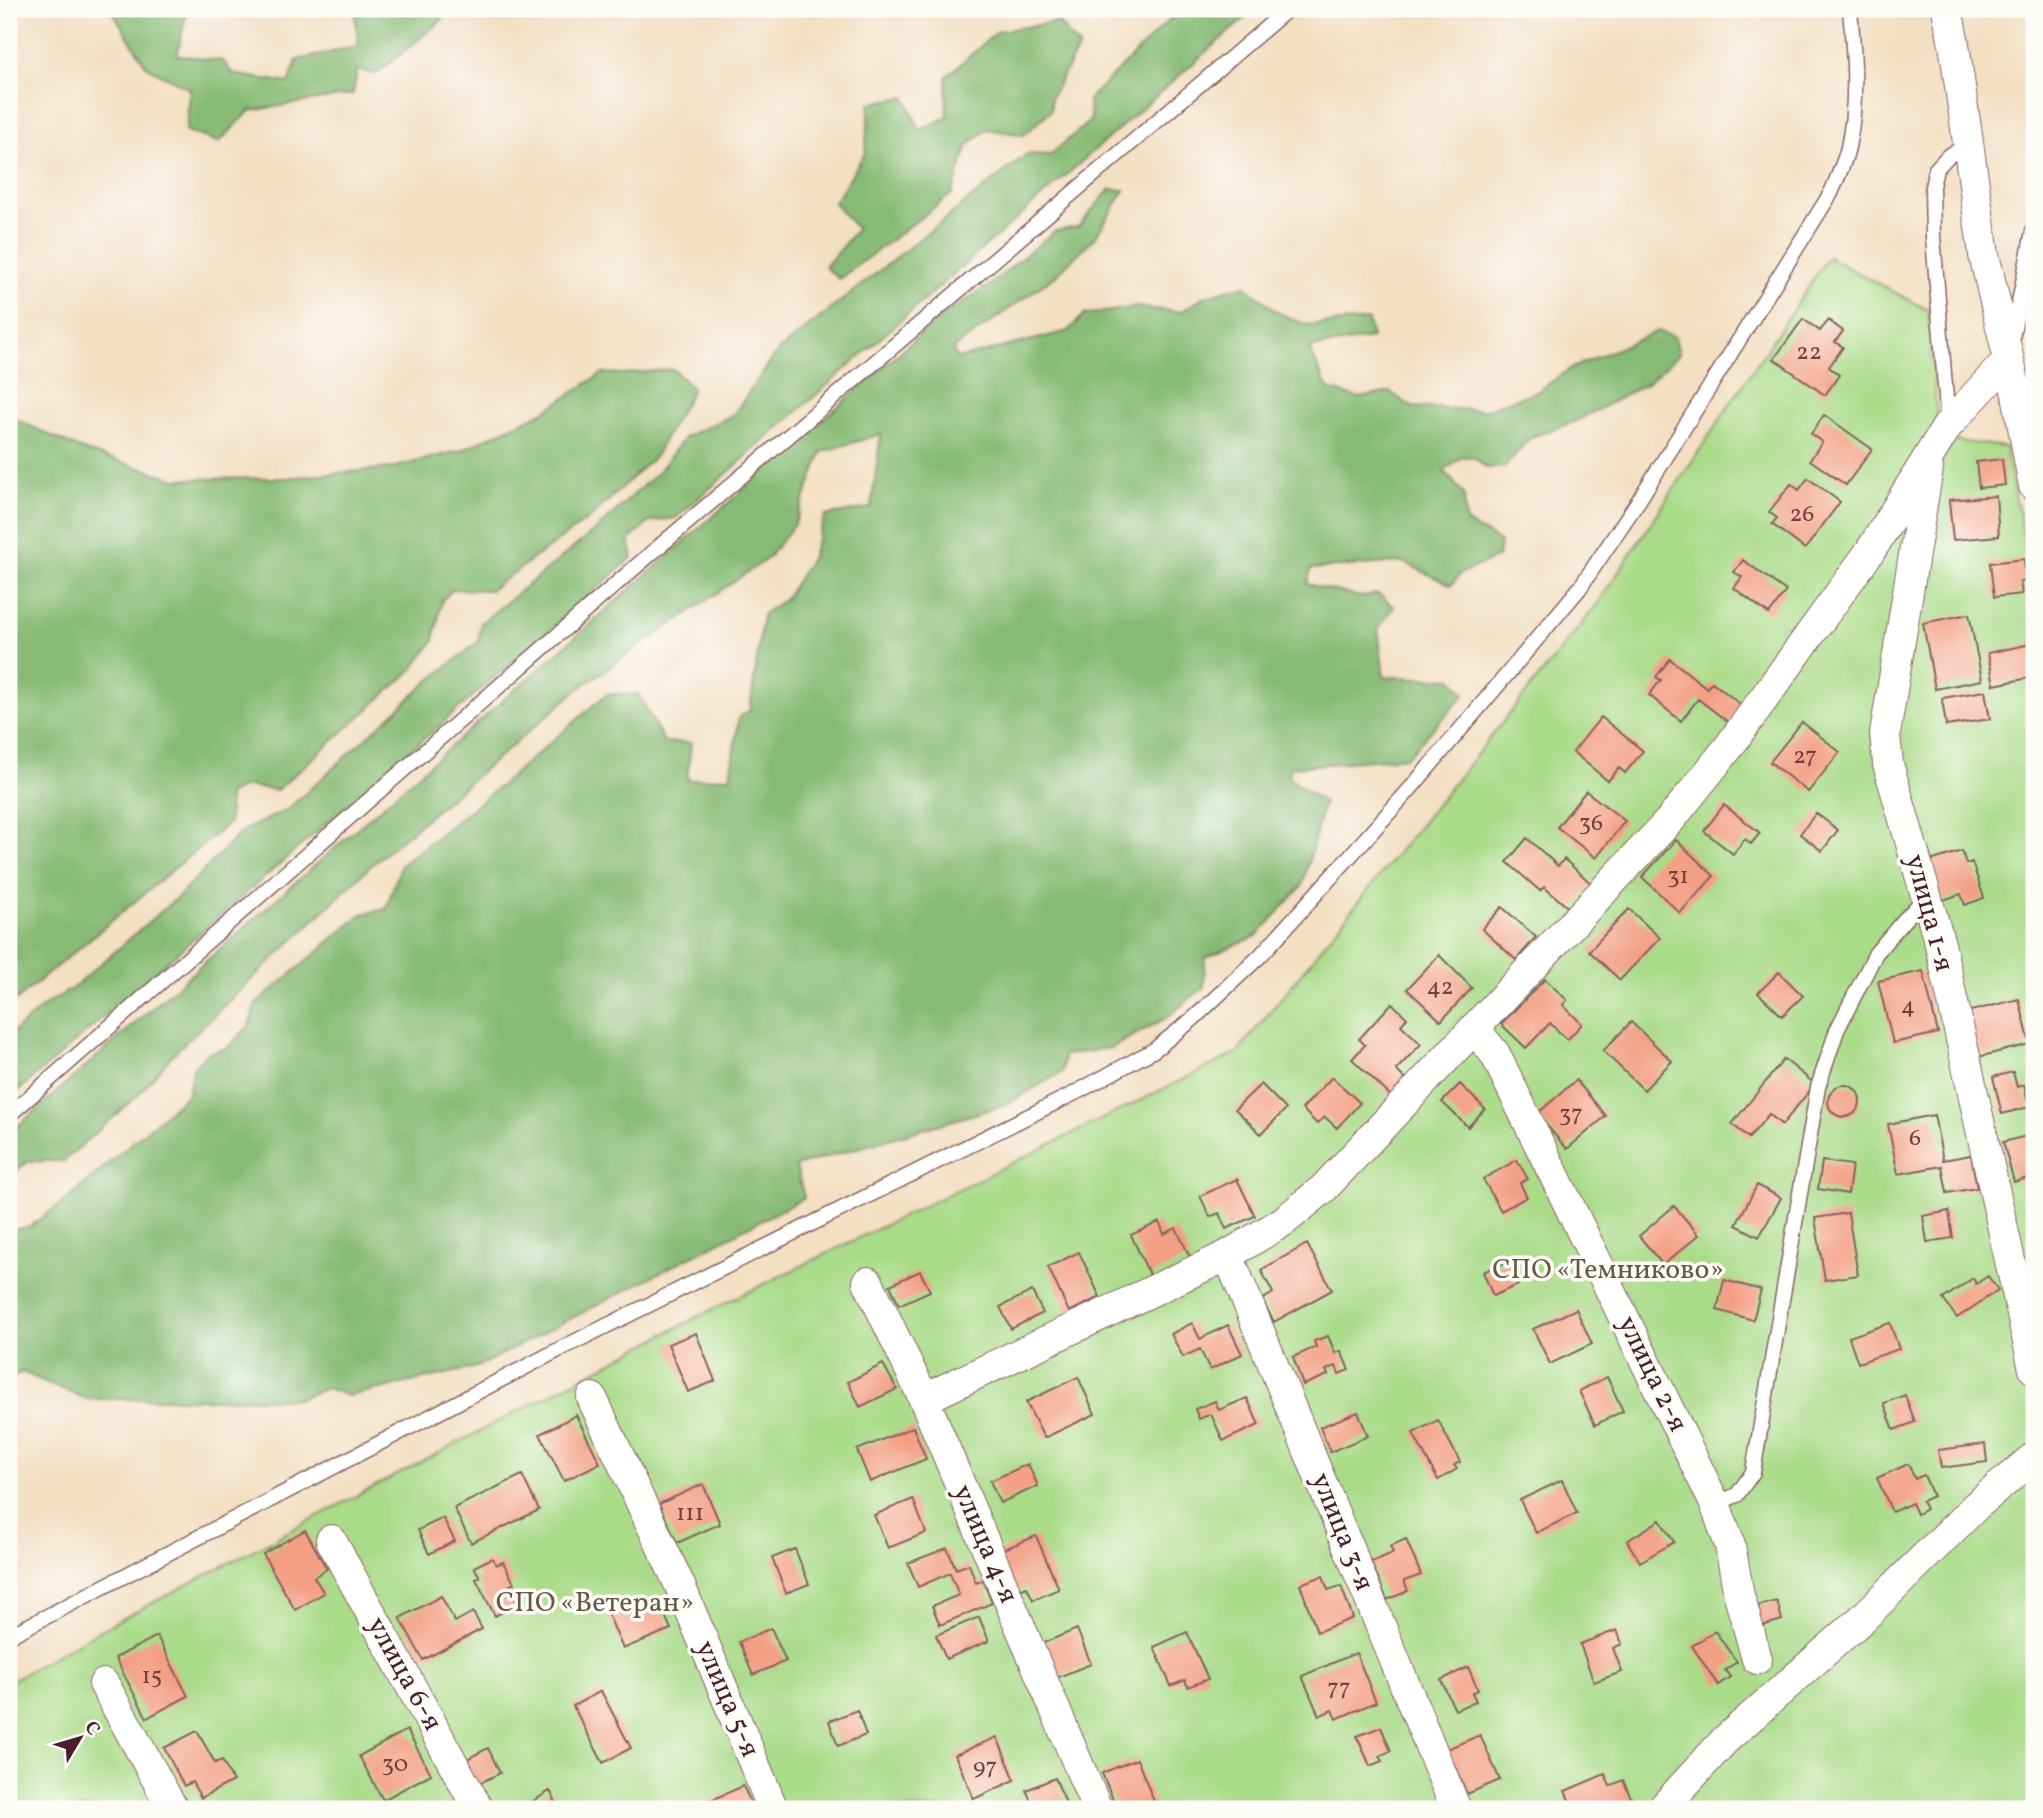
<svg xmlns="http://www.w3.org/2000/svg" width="2043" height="1818" font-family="Vollkorn,serif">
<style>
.green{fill:#aadb89;stroke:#7a7d5a;stroke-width:2}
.forest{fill:#87bb75;stroke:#686d50;stroke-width:2}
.building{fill:#f39f84}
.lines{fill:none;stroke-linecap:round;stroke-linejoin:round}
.lane-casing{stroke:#856260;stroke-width:17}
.street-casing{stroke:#856260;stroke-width:32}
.lane{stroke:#fff;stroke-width:14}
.street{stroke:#fff;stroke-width:30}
.labels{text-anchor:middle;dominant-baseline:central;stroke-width:7;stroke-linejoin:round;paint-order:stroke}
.number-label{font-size:24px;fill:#743f41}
.street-label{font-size:28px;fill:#4a1f2b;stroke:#fdfcf7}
.park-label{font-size:28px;fill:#675747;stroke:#fdfcf7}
</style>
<rect width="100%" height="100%" fill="#fdfcf7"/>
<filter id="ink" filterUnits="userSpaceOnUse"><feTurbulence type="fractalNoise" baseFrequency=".0143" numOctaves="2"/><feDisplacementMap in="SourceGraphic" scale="14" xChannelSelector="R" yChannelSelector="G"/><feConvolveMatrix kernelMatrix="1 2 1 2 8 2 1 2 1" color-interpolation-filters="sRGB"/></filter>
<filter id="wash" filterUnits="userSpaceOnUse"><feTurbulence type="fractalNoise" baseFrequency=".00686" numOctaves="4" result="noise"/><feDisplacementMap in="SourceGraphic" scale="28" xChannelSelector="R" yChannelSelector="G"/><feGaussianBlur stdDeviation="1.57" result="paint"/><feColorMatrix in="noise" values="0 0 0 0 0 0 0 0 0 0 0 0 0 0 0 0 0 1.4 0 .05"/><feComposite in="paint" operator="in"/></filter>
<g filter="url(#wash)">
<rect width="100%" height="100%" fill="#f3dfc2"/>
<path class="green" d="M1828,257l100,53 11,129 66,8 29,138v1224h-2025v-127l90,-51 602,-316 536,-262 359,-447z"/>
<path class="forest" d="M111,9h69l6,6 -9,40 46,6 10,13 56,9 8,-23 61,-14 -3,-37h86l1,11 -66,54 -19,-4 -4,24 -103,17 -31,31 -33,-11 4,-42 -43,-22z
M1180,9h75l-579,509 -27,4 -20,18 4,17 -624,542v-63l37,-32 27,-16 108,-94 61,-63 45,-21 142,-129 49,-39 3,-19 118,-96 61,-57 25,-33 48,-22 45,-64 249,-197 23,1 41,-35 -3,-20z
M1058,22l21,25 -28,50v13l-27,25 -37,-6 -19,16 -16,49 -113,85 -14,-12 32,-38 -23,-26 31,-50 5,-50 35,-6 15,33 27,-13 -1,-40 52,-46z
M1110,189l15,1 -30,47 -40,39 -102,73 4,10 111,-28 16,-16 52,-8 45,5 22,-15 42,-12 33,28 29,12 61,-5 4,18 -63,10 19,41 31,9 31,-6 22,15 72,3 56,-20 30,-21 88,-38 17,6 4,17 -33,30 -68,36 -49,18 -24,29 -19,1 -11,-10 -13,-1 -18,14 20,24 2,27 34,20 -2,15 -37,16 -10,12 -48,-23 -92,7 -4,15 53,13 18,-3 16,13 -16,22 6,48 69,2 12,15 -58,63 -116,10 -2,11 35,25 -22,83 -45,50 -52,22 -1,29 -38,31 -55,30 -47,7 -2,17 -57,33 -209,61 8,32 -327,169 -129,29 -21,-8 -30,11h-211l-64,-27 -13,7v-149l20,-3 40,-29 118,-103 7,-29 14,-13 19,-5 22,-22 7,-22 106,-90 24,-5 15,-44 99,-79 107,-92h31l26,48 27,1 -4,37 43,-3 9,-60 11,-7 13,-96 22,-15 26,-40 14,-43 46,-8 10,-74 -59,18 -27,71 -27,35 -186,128 -207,176 -201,191 -36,42 -74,66h-35l-20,15v-42l931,-817 48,-31 67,-55 23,-4z
M673,369l20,20 -38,67 -64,61 -101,73 -37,-1 -11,11 -8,40 -22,30 -135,120 -31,-4 -17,8v29l-220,183v-590l73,34 94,29 110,-1 106,-10 70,-18 81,-38 60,-39 21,1z"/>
<g id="blocks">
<path class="building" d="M1803,319l17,12 8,-11 15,11 -8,11 8,5 -14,20 10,8 -14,20 -51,-36z
M1824,415l48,34 -26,36 -36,-25 12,-18 -11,-8z
M2002,459l3,26 -26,3 -3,-26z
M1808,478l32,24 -35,47 -33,-25 5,-6 -8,-6 22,-28 8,6z
M1996,496l3,40 -46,4 -4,-40z
M2024,559l2,22 -6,1 2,12 -28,3 -4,-34z
M1743,560l43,31 -17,23 -35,-26 8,-11 -8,-5z
M1969,614l13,66 -47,9 -12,-66z
M2031,644l3,20v13l-40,8 -6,-32z
M1670,659l37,29 5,-6 33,26 -13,17 -34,-26 -17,22 -32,-26 12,-15 -5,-3z
M1985,691l5,28 -44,7 -4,-28z
M1601,717l42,34 -18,22 -6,-5 -11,13 -35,-29z
M1802,722l38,30 -32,40 -38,-30z
M1586,791l39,30 -29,37 -39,-31z
M1724,805l36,28 -9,11 -6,-5 -12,15 -29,-23z
M1816,813l22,17 -16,21 -22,-17z
M1527,838l31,28 6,-7 29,26 -22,25 -27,-23 -4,4 -33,-29z
M1676,840l38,36 -34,37 -38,-36z
M1962,851l4,13 6,-2 12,36 -19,7 -4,-11 -21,7 -13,-39z
M1502,907l34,30 -20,23 -34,-31z
M1629,909l31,29 -40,42 -31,-29z
M1439,955l33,33 -31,33 -34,-32z
M1923,971l15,62 -45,10 -15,-62z
M1779,972l24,24 -21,20 -24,-23z
M1545,979l22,21 -4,5 19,19 -15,16 -17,-17 -24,25 -25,-24z
M2019,999l11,45 -52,13 -11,-45z
M1392,1003l15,15 -6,7 20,19 -25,26 13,13 -15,16 -42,-40 13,-14 -6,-6z
M1631,1022l41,39 -28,29 -41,-39z
M1784,1059l31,25 -33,41 -13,-11 -20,24 -17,-14z
M2013,1072l4,15 7,-2 5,22 -27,7 -9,-37z
M1332,1077l28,26 -23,25 -12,-11 -8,7 -15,-15z
M1576,1080l30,36 -39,33 -30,-35z
M1261,1084l25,25 -25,25 -26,-25z
M1460,1084l25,25 -17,18 -26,-25z
M1828 1101a16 16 0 1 1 32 0a16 16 0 1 1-32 0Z
M1934,1115l9,45 28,-5 6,33 -30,5 -5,-27 -44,8 -10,-50z
M2034,1134v42l-20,6 -11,-40z
M1517,1160l11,19 -8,4 7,14 -26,14 -18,-32z
M1822,1161l30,4 -4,29 -30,-5z
M1237,1179l18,37 -29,13 -7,-16 -9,4 -10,-21z
M1757,1185l24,13 -22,39 -23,-12z
M1674,1206l25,29 -36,30 -24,-29z
M1949,1211l4,27 -26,4 -4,-26z
M1848,1213l10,62 -33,5 -10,-62z
M1159,1222l5,12 12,-6 14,29 -40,19 -19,-41z
M1307,1244l25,46 -58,32 -12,-22 11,-7 -12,-23z
M1079,1252l21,45 -31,15 -21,-45z
M1508,1261l10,24 -25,11 -10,-24z
M920,1271l10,20 -31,14 -9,-20z
M1988,1276l10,14 -41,28 -14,-19 30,-21 3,6z
M1724,1280l37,10 -8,30 -36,-10z
M1032,1291l11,22 -32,16 -11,-22z
M1576,1309l16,35 -42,20 -17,-35z
M1192,1323l8,16 28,-14 14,29 -32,16 -10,-21 -17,8 -12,-23z
M1890,1323l9,26 -41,14 -9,-26z
M696,1333l19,48 -27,11 -20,-48z
M1328,1336l7,17 6,-2 8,19 -10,4 -3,-8 -10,4 2,5 -25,10 -10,-28 23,-10 -2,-6z
M883,1364l14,25 -37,18 -12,-25z
M1078,1377l17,37 -51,24 -18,-36z
M1607,1377l16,34 -28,14 -16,-34z
M1905,1395l10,27 -21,8 -10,-27z
M1247,1398l12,27 -36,16 -12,-27 -12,5 -4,-10 20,-8 4,9z
M1358,1412l10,24 -38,16 -10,-25z
M576,1415l24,48 -36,18 -24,-47z
M1438,1420l22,42 -6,3 3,4 -19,11 -25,-47z
M913,1427l13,32 -56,23 -13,-32z
M1985,1444l2,18 -46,6 -3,-18z
M1028,1464l10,22 -38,17 -10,-22z
M1908,1464l7,15 9,-4 9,21 -11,5 4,8 -9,5 -5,-11 -20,9 -15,-34z
M522,1475l17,35 -68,33 -17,-35z
M1562,1480l15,33 -41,20 -16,-33z
M703,1484l17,40 -43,19 -18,-39z
M913,1499l13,34 -38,15 -14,-33z
M443,1518l12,23 -26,13 -11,-24z
M1660,1520l14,22 -34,20 -13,-21z
M305,1530l22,39 -13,8 10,16 -29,17 -32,-56z
M1036,1536l23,53 -26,11 -6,-13 -13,5 -17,-40z
M1406,1539l15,36 -17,6 4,10 -21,9 -16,-38 22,-9 -3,-7z
M947,1548l9,21 13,-5 7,19 7,-3 9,23 -52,22 -8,-19 27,-11 -9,-22 -32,14 -10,-24z
M795,1549l14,35 -23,9 -14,-35z
M492,1558l4,7 7,-3 11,21 -5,3 9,18 -23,12 -19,-37 4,-2 -6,-10z
M1323,1576l5,14 13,-4 12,32 -36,14 -17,-48z
M441,1596l14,26 18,-10 9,17 -59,31 -23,-42z
M642,1599l4,9 13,-6 12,27 -48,20 -15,-35z
M1777,1601l5,19 -27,8 -5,-20z
M979,1617l10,24 -43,18 -10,-24z
M771,1628l15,33 -33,14 -14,-33z
M1077,1629l14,35 -35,14 -15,-34z
M1617,1630l5,14 -9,4 9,24 -28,10 -14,-38z
M1715,1631l22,31 -12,8 5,7 -12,8 -26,-39z
M1187,1632l21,47 -20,8 -3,-7 -14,6 -17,-39z
M157,1636l31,60 -41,22 -32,-60z
M1356,1653l20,49 -40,17 -4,-9 -13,6 -17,-40z
M1468,1667l10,23 -6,3 4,8 -21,9 -14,-30z
M601,1691l30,57 -28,15 -30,-57z
M857,1710l9,25 -28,11 -9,-25z
M1381,1727l10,24 -12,5 3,5 -12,5 -13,-30z
M407,1730l24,44 -48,26 -24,-44z
M197,1731l18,32 7,-3 11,21 -32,17 -9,-16 -8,4 -20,-38z
M1480,1735l20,45 -33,14 -20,-45z
M997,1737l18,43 -41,19 -19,-44z
M488,1748l12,25 -24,12 -13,-24z
M1137,1759l20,50h-40l-15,-36z
M1605,1774l5,12 13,-6 13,29h-63l-8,-18z
M1055,1778l12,27 -9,4h-23l-9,-19z
M743,1786l11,23h-52l-2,-4z
M550,1791l8,15 -5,3h-22l-3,-5z"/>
</g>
</g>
<g filter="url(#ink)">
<use href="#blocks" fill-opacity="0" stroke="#856260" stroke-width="2"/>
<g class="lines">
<g class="lane-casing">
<path id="lane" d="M2012,338l22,-112
M1948,423l-15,-186 -1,-50 4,-18 12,-13 19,-10
M9,1115l631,-552 648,-554
M1715,1504l22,-9 16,-23 65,-385 19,-57 39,-77 28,-33 22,-23
M9,1636l555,-289 511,-254 79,-43 39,-31 68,-64 150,-167 168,-199 60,-89 192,-307c6,-15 14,-31 17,-46 10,-44 6,-94 2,-138"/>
</g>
<g class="street-casing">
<path id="street" d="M1947,9l7,35 30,211 33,139 17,92
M1928,468l-43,266 3,30 52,180 94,425
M1474,1028l21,26 220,450 15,41 9,50 18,64
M1228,1255l228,554
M868,1282l56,117 173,410
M592,1398l89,190 92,221
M924,1399l304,-144 56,-34 40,-33 347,-369 57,-71 143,-198 77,-125 60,-65
M331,1540l147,269
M104,1684l69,125
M1662,1809l63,-69 138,-122 113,-112 58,-49"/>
</g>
<use href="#lane" class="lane"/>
<use href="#street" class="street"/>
</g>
</g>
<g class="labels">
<g class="number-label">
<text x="1809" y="353">22</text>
<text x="1802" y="515">26</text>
<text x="1805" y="757">27</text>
<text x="1591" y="824">36</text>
<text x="1678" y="877">31</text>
<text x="1440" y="988">42</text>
<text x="1908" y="1007">4</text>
<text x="1571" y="1115">37</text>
<text x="1915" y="1139">6</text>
<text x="690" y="1514">111</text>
<text x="152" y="1677">15</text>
<text x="1339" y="1689">77</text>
<text x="395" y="1765">30</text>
<text x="985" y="1768">97</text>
</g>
<g class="street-label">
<text transform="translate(1929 913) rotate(75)">улица 1-я</text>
<text transform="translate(1652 1374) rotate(64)">улица 2-я</text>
<text transform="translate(1342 1532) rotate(68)">улица 3-я</text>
<text transform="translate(985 1544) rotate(67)">улица 4-я</text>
<text transform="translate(404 1674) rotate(61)">улица 6-я</text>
<text transform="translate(727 1699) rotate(67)">улица 5-я</text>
</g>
<g class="park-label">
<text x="1608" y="1270">СПО «Темниково»</text>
<text x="595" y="1603">СПО «Ветеран»</text>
</g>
</g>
<rect width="2043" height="1818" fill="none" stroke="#fdfcf7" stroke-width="35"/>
<g transform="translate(80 1738) rotate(52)" stroke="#fdfcf7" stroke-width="5" paint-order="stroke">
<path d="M0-5L12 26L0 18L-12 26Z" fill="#4a1f2b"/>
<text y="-10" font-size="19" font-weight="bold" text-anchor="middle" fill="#4a1f2b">С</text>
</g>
</svg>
